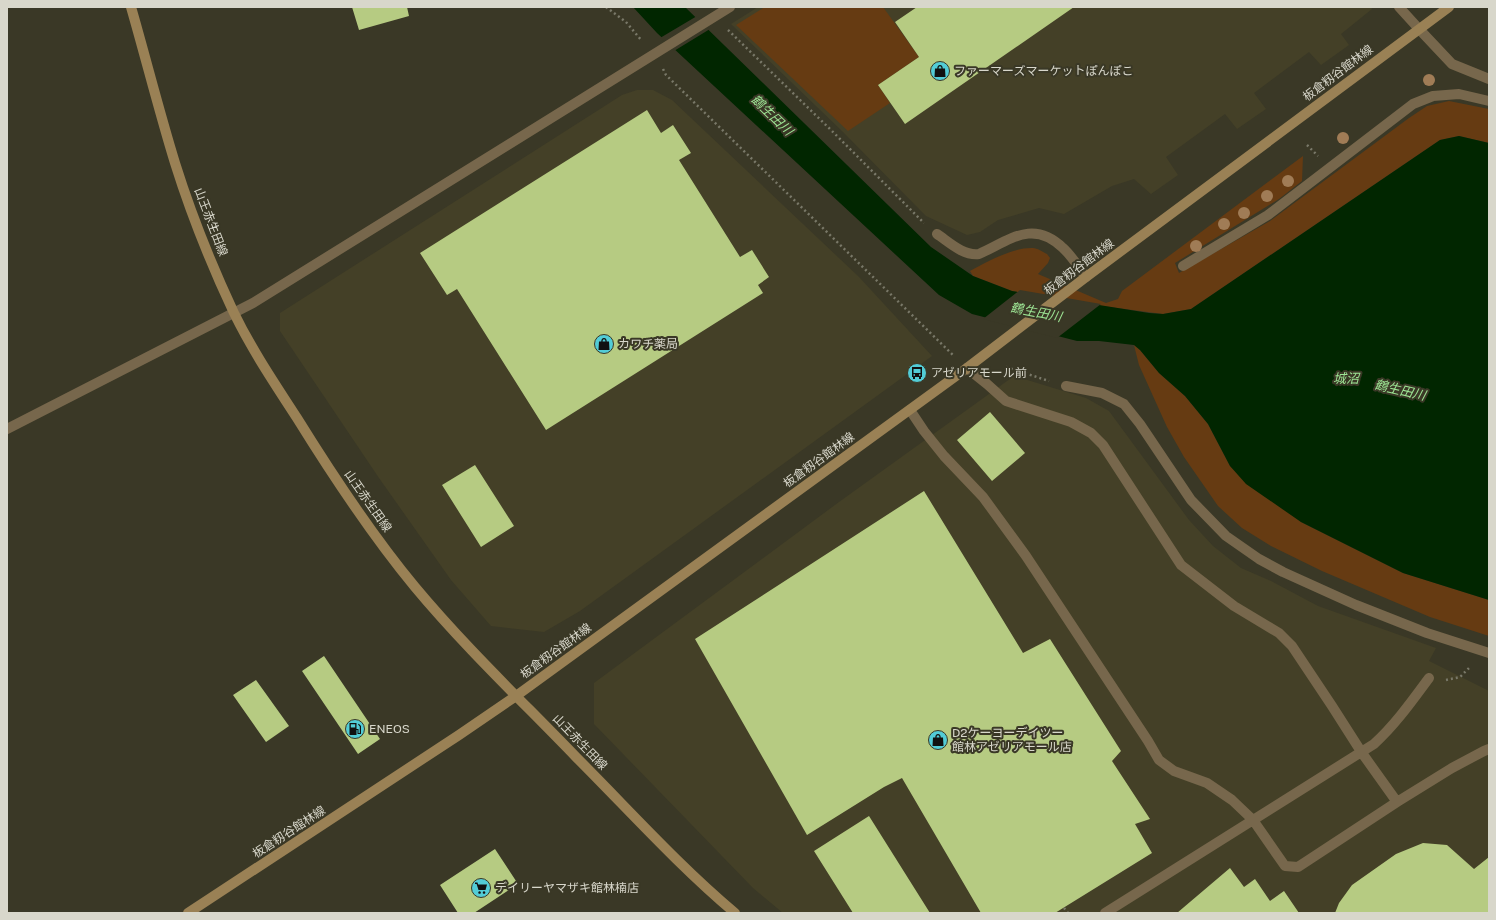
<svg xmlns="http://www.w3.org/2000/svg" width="1496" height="920" font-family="'Public Sans','Noto Sans JP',sans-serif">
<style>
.built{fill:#444027}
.green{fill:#663b12}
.water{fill:#012600}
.pier{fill:#3a3826}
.building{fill:#b6cb82}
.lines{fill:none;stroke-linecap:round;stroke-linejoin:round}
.path{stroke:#797868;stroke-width:2.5;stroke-dasharray:2 3;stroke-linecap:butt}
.service{stroke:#77674c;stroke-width:10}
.pedestrian{stroke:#77674c;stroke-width:10}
.minor{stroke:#77674c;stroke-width:10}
.secondary{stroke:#9a8155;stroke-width:10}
.tree{fill:#a07c56}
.labels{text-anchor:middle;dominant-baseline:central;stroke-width:4;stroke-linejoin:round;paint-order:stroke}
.poi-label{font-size:12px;fill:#d8d7cb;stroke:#3a3826;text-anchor:start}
.street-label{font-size:12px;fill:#d8d7cb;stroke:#3a3826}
.water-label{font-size:13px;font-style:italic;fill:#9de494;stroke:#3a3826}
</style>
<rect width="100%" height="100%" fill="#3a3826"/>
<path class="built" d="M758,7h613l1,2 -31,25 8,11 -28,20 -12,-13 -55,41 12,16 -29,20 -12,-15 -59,43 12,18 -27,19 -17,-15 -22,7 -48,28 -25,-6 -41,12 -18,12 -13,3 -41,-19 -83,-84 -112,-108z
M637,90h16l19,10 187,177 73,79 -352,255 -36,21 -53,-6 -40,-46 -72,-102 -99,-147v-18l342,-218z
M1014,376l72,22 23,13 80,109 24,26 28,22 30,13 47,25 118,42 -7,13 60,30v222h-706l-30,-25 -159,-164v-41l245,-181z"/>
<path class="green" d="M765,7h118l36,50 -41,28 12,18 -42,28 -112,-106z
M1449,101l40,8v34l-30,-7 -19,4 -249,169 -28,5 -84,-11 -67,-12 -39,-15 -3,-5c16,-9 44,-24 63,-23 4,0 10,4 14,6l3,4 -2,5 -10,11 68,29 12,-4 4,-8 181,-135 -1,25 -23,18 -104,64 4,10 91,-52 139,-103 18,-12z
M1134,345l6,5 19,23 26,23 23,28 22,42 71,56 102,51 86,27v36l-59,-19 -108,-46 -51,-25 -29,-18 -24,-22 -34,-49 -17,-30 -28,-62z"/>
<path class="water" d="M633,7h52l246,240 42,29 39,15 137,22 14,1 28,-5 249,-169 19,-4 30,7v457l-86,-27 -102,-51 -55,-38 -16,-18 -22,-42 -23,-28 -26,-23 -19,-23 -6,-5 -35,-4h-22l-105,-27 -33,-19 -282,-262z"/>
<path class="pier" d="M697,16l13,13 -36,22 -14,-13z
M1020,290l81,14 -44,34 -74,-19z"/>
<path class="building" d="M352,7h55l2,9 -50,14z
M917,7h157l-169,117 -27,-39 41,-28 -24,-35z
M647,110l14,23 12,-8 18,28 -12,7 61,97 12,-7 17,27 -11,8 5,8 -217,137 -89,-141 -10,6 -27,-42z
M990,412l35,41 -33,28 -35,-41z
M475,465l39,61 -33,21 -39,-62z
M924,491l99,162 27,-14 71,112 -9,10 38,58 -15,5 17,29 -97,60h-74l-79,-135 -18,9 -77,48 -112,-196z
M324,656l56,83 -22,15 -56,-83z
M256,680l33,46 -23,16 -33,-47z
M869,816l61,97h-77l-39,-62z
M1423,843l24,2 27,24 15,-12v56h-154l4,-10 13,-18 44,-31z
M495,849l23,35 -44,29h-16l-18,-28z
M1230,868l14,19 11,-8 15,22 14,-10 15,22h-122z"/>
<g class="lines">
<path class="path" d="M606,7l20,15 16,19
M728,30l103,100 93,93
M663,69l3,6 288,281
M1307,145l11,11
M1006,367l43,14
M1446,680l14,-3 11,-11
M1064,908l4,5"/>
<path class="service" d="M1419,29l33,35 37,15
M937,234c12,8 26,22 42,20 31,-14 54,-35 84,-6 9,8 16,20 23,29
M967,368l20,16 19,17 65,21 20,11 12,12 78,120 53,41 45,27 13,13 40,60 30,47 35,49
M910,410l14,21 20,25 39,41 43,59 122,185 11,19 15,11 33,12 25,17 21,20 32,46 13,1 99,-65 55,-34 32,-17 5,-2
M1105,913l269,-169c21,-19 38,-43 55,-66"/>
<path class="pedestrian" d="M1183,266l85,-51 145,-111 20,-8 26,-2 30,7
M1066,386l36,7 22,11 16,20 51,76 35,36 33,23 24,13 73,33 71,28 62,20"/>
<path class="minor" d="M1399,7l20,22
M7,429l246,-126 477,-296"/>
<path class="secondary" d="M131,7c15,52 28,104 44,156 16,51 36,101 59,150 18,37 41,71 63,105 36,58 74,116 118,169 50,60 107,114 161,170 52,52 102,108 159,156
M188,913l271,-178 57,-39 451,-328 119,-91 363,-270"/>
</g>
<g class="tree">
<circle cx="1429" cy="80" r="6"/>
<circle cx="1343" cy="138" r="6"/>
<circle cx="1288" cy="181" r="6"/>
<circle cx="1267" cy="196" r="6"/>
<circle cx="1244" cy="213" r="6"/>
<circle cx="1224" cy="224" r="6"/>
<circle cx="1196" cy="246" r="6"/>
</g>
<defs>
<g id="shop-disc" transform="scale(1)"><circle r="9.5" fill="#52ccd6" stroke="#3a3826"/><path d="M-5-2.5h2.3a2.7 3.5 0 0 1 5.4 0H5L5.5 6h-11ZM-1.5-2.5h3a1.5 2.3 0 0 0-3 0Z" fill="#111"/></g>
<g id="bus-disc" transform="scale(1)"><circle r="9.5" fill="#52ccd6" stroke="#3a3826"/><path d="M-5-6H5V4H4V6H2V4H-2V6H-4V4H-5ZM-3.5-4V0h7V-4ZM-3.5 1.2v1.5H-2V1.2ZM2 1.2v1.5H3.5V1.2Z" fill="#111"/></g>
<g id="fuel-disc" transform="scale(1)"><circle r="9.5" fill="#52ccd6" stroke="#3a3826"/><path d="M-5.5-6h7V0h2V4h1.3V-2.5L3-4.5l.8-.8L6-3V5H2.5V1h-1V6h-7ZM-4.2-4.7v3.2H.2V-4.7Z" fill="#111"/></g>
<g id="supermarket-disc" transform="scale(1)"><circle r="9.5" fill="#52ccd6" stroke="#3a3826"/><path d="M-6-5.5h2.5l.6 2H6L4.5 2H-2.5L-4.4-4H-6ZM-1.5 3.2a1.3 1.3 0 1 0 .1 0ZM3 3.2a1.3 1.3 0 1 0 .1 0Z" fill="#111"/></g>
</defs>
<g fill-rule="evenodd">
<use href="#shop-disc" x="940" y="71"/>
<use href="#shop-disc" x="604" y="344"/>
<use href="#bus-disc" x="917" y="373"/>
<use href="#fuel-disc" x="355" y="729"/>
<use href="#shop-disc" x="938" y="740"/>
<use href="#supermarket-disc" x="481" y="888"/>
</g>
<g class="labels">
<g class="poi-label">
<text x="954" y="71">ファーマーズマーケットぽんぽこ</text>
<text x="618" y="344">カワチ薬局</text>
<text x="931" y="373">アゼリアモール前</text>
<text x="369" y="729">ENEOS</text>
<text x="952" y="733">D2ケーヨーデイツー<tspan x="952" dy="14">館林アゼリアモール店</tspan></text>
<text x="495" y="888">デイリーヤマザキ館林楠店</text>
</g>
<g class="street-label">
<text transform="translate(1338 73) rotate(-37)">板倉籾谷館林線</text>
<text transform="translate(211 222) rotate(69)">山王赤生田線</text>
<text transform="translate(1079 267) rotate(-37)">板倉籾谷館林線</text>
<text transform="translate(819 460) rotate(-36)">板倉籾谷館林線</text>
<text transform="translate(368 501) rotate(55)">山王赤生田線</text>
<text transform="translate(556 651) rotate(-36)">板倉籾谷館林線</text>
<text transform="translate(580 742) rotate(46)">山王赤生田線</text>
<text transform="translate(289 832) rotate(-33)">板倉籾谷館林線</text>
</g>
<g class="water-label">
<text transform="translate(772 115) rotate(44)">鶴生田川</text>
<text transform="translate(1036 312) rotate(11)">鶴生田川</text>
<text x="1346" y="378">城沼</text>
<text transform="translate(1400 390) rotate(13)">鶴生田川</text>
</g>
</g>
<rect width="1496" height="920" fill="none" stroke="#d8d7cb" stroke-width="16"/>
</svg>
